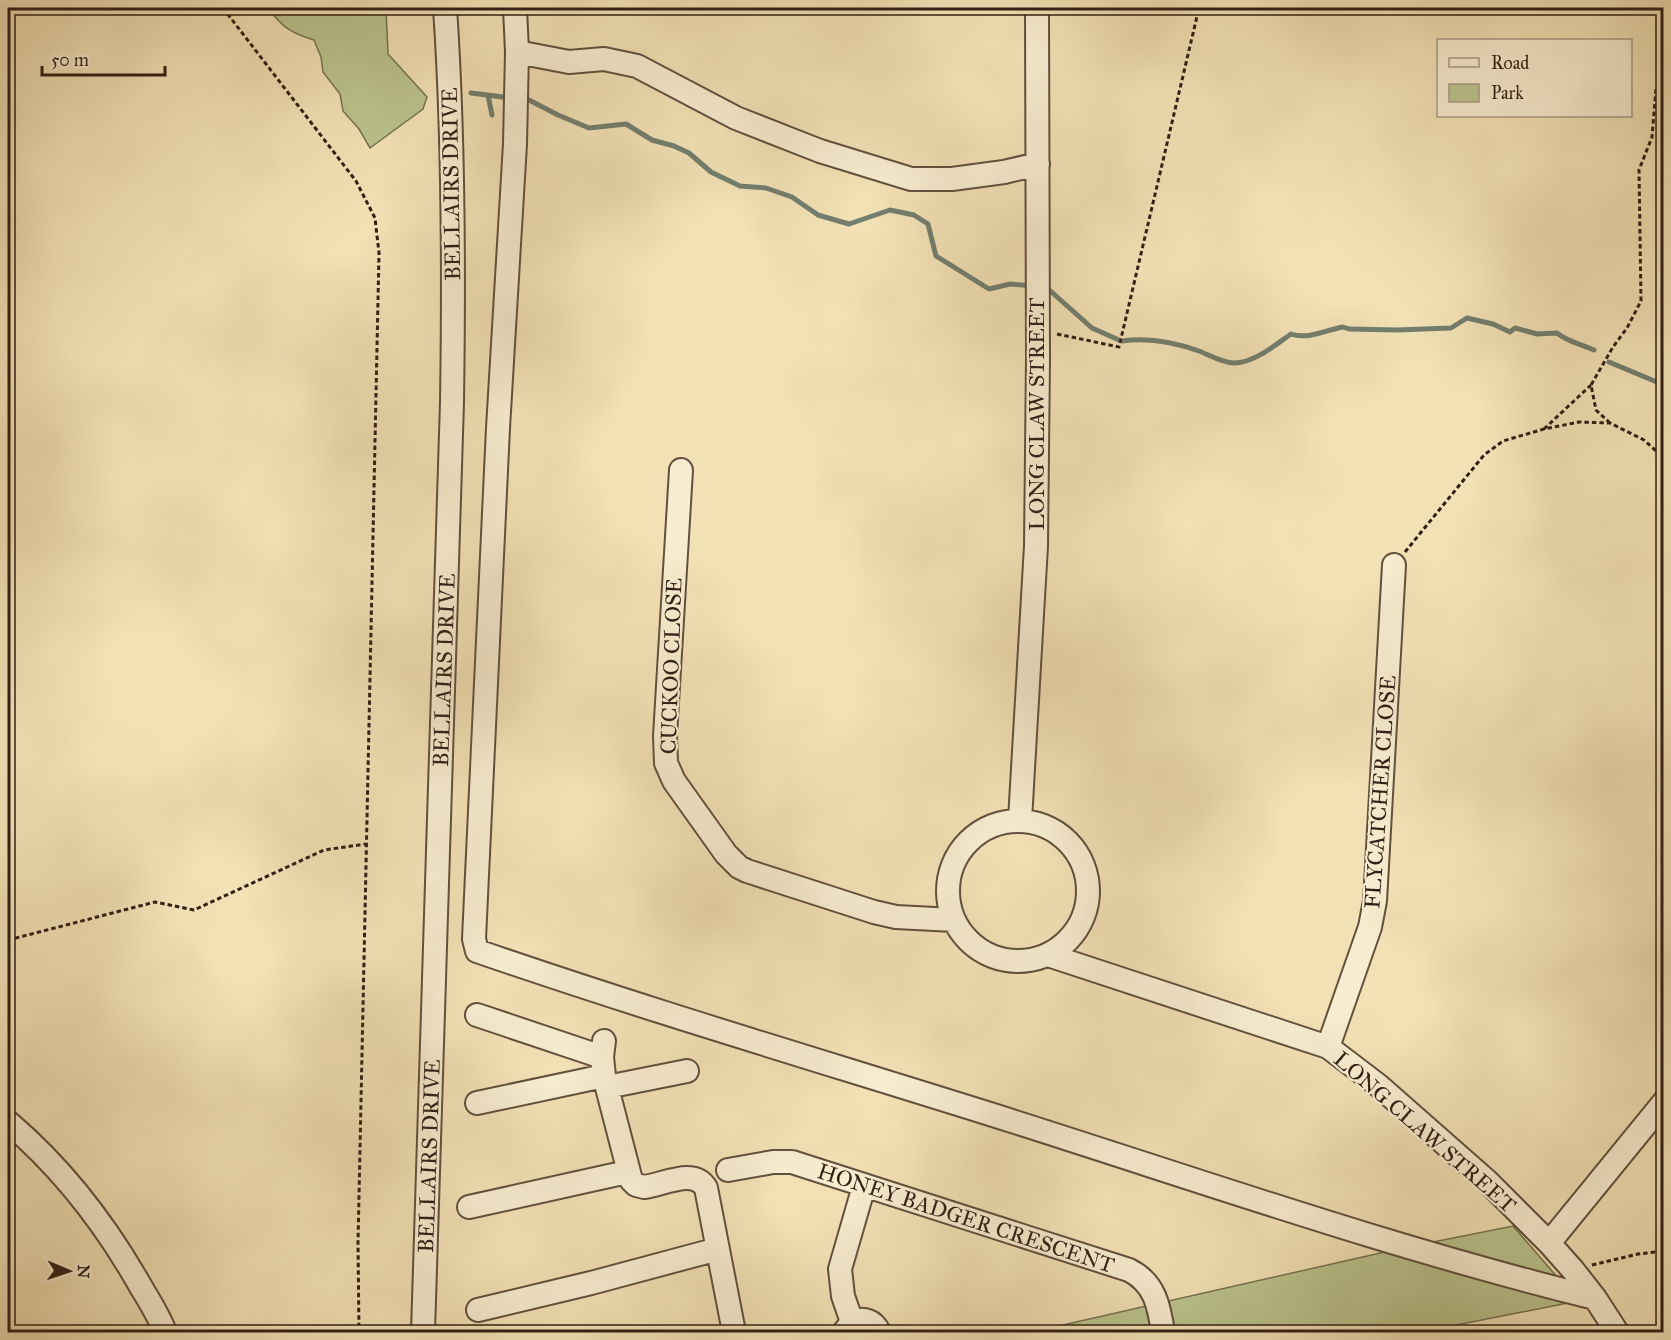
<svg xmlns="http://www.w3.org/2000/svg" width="1671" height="1340" font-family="'IM FELL Great Primer',serif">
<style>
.green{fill:#bac38d;stroke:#767152;stroke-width:1.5}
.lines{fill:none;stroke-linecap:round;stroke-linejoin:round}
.stream{stroke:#727e6e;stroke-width:5}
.minor-casing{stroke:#62503e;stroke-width:26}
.path{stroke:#321f16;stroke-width:3;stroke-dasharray:4.5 3;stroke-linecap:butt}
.minor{stroke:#f7eccf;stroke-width:22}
.labels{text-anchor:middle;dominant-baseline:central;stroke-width:4.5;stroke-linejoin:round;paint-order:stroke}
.street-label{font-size:22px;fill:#321f16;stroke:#f7eccf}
</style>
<rect width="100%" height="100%" fill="#f2e1b5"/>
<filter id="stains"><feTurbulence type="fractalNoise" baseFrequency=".00333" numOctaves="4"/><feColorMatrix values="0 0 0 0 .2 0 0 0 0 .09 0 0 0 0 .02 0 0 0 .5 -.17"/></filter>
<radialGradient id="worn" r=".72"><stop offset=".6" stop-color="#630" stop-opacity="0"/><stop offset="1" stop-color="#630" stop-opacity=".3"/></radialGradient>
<path class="green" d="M268,8h118l2,46 39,43 -4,12 -53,39 -11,-19 -16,-18 -3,-17 -17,-22 -2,-15 -7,-17c-23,-7 -31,-12 -46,-32z
M1513,1226l65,75 -157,31h-389l366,-83z"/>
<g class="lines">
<path class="stream" d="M471,93l40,5
M488,95l4,20
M527,99l31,16 31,13 37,-4 26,16 22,6 15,7 22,19 29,14 26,2 26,9 26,18 31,9 41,-14 24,5 14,9 8,32 53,33 21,-5 23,2
M1043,287l4,1 45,40 27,12
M1122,341c27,-4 52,1 77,10 10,4 24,12 35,12 20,0 41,-18 57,-29 17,6 35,-4 52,-7l6,2 48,1 54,-2 16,-10 26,6 17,8 5,-4 22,6 20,-1c11,9 24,11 37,17
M1609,362l55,23"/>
<g class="minor-casing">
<path id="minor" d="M515,8l2,44 52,10 35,-3 33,7 99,52 84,33 91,28h41l52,-7 34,-8
M517,52l-2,92 -17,284 -24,511 3,12c171,59 344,110 516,164 200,63 398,133 602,183
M681,470l-16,266 1,27 8,18 52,73 13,13 8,4 127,41 22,5 58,3
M1020,820l16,-274 2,-187 -1,-351
M948 891a70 70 0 1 1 140 0a70 70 0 1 1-140 0Z
M1048,955l280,92 50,38 109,96 62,62 24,27 22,28 22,34
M477,1015l125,42
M604,1041l-2,16 2,19 27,104 5,5 8,2c19,-2 50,-20 62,1l28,144
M1328,1047l42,-120 5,-26 19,-336
M607,1087l80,-16
M477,1103l127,-27
M8,1122c54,46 98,103 133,165 9,15 18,29 24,45
M728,1170l45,-8h19l337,108c26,13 30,36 34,62
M469,1207l158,-35
M1549,1243l115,-141
M478,1310l113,-27 127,-34
M852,1322l-9,-26 -3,-27 24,-83
M423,1332l29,-930c2,-131 2,-263 -7,-394
M844,1332l8,-10c12,-5 22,-1 27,10"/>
</g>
<path class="path" d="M223,8l133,173 19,37 4,35 -21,990 1,89
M8,42l8,-34
M1057,334l62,13 80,-339
M1610,423l-14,-13 -5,-25 22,-38 14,-19 14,-27 -2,-131 13,-33 4,-48 8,-18
M1544,429l47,-44
M1405,552l79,-97 19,-14 41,-12 35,-7 31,1 34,17 20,18
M8,937l4,2 143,-37 39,8 130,-60 42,-6
M1592,1265l46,-11 26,-3
M1095,1332l13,-3 18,3"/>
<use href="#minor" class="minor"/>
</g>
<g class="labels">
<g class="street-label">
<text transform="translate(451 184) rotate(-91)">BELLAIRS DRIVE</text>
<text transform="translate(1036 414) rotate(-90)">LONG CLAW STREET</text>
<text transform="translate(671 666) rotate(-88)">CUCKOO CLOSE</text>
<text transform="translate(444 670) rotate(-88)">BELLAIRS DRIVE</text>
<text transform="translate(1380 792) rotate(-86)">FLYCATCHER CLOSE</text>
<text transform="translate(1425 1132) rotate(41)">LONG CLAW STREET</text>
<text transform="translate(429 1156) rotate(-88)">BELLAIRS DRIVE</text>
<text transform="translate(966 1218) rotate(18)">HONEY BADGER CRESCENT</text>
</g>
</g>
<rect width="1671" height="1340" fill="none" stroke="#f2e1b5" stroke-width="30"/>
<rect x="9" y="9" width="1653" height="1322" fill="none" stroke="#321f16" stroke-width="3"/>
<rect x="15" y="15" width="1641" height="1310" fill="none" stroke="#321f16" stroke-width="1.5"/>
<rect x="1437" y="39" width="195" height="78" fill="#f7eccf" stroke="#a89a85" stroke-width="1.5"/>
<rect x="1449" y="58" width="30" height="9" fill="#f7eccf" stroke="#a89a85" stroke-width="1.5"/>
<text x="1491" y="69" font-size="18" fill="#321f16">Road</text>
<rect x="1449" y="84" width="30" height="18" fill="#bac38d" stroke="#a89a85" stroke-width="1.5"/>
<text x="1491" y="99" font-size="18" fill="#321f16">Park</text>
<g transform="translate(69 1271) rotate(92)" stroke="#f7eccf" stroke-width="4.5" paint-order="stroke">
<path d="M0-4.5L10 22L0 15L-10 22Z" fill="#321f16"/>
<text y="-9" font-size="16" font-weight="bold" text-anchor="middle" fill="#321f16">N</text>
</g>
<path d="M42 66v9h123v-9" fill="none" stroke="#321f16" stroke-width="3"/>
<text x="51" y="66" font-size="18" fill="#321f16" stroke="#f7eccf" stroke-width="4.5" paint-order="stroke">50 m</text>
<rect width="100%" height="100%" filter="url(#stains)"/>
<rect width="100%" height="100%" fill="url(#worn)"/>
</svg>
